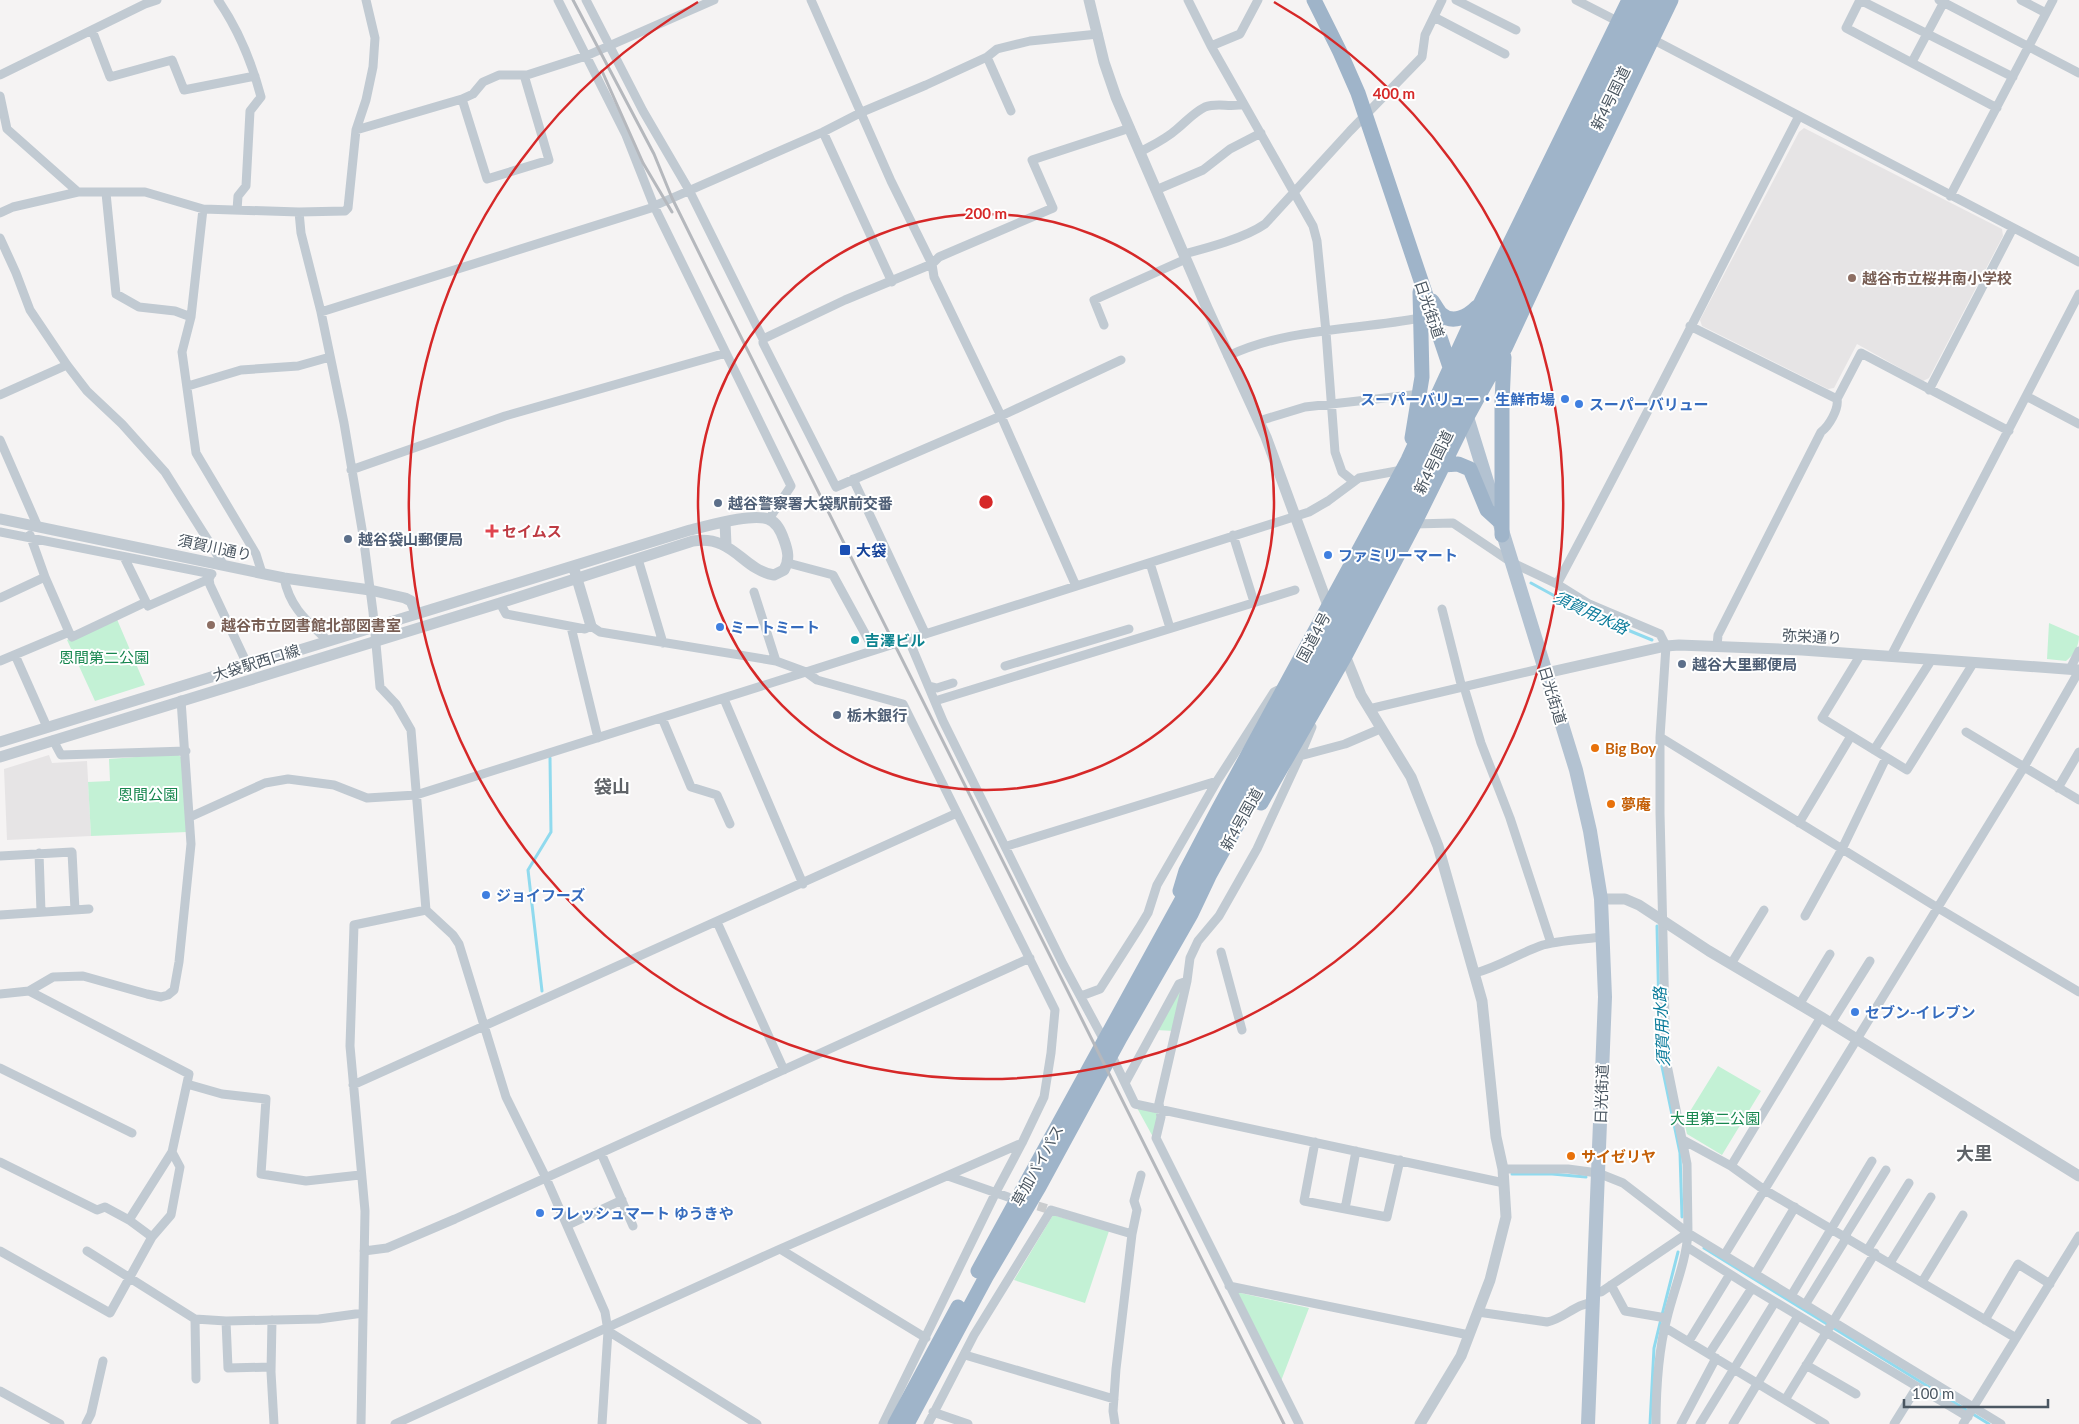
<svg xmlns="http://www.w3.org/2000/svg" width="2079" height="1424" font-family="Lato,'Noto Sans JP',sans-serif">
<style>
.education{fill:#e6e4e5}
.green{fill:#c3f1d5}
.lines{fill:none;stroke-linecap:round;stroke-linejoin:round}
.stream{stroke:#90daee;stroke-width:3}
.minor-tunnel{stroke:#caccce;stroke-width:9;stroke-dasharray:9 4.5;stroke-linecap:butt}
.minor{stroke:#c1cad2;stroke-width:9}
.tertiary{stroke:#c1cad2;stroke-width:11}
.primary{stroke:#b3c2d1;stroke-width:14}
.trunk{stroke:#9fb4c9;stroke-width:15}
.rail{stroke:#b5b8bd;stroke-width:3}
.ring{fill:none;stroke:#d62828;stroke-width:2.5}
.education-dot{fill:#8d6e63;stroke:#fff;stroke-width:2}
.shop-dot{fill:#3f7fe0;stroke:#fff;stroke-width:2}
.service-dot{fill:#5c6f8a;stroke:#fff;stroke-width:2}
.health-dot{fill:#e0444e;stroke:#fff;stroke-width:2}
.transit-dot{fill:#1a4fb4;stroke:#fff;stroke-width:2}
.culture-dot{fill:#0f9aa8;stroke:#fff;stroke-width:2}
.food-dot{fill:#e8710a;stroke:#fff;stroke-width:2}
.labels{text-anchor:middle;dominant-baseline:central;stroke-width:4;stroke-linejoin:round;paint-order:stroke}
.street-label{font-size:15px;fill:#4a5661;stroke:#fff}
.education-label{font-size:15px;font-weight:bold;fill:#785e54;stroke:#fff;text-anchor:start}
.shop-label{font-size:15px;font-weight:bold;fill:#366cbe;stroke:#fff;text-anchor:start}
.service-label{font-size:15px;font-weight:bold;fill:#4e5e75;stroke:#fff;text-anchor:start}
.health-label{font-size:15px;font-weight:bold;fill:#be3a42;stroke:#fff;text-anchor:start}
.transit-label{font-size:15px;font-weight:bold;fill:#164399;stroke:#fff;text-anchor:start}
.culture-label{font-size:15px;font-weight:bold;fill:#0d838f;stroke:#fff;text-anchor:start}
.park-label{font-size:15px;fill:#17864f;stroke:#fff}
.food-label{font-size:15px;font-weight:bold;fill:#c56008;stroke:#fff;text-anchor:start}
.water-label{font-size:16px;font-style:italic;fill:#0c7c9b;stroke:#fff}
.quarter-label{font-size:18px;font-weight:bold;fill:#5f6368;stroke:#fff}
.centre{fill:#d62828;stroke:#fff;stroke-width:2.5}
.ring-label{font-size:15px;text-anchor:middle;font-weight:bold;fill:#d62828;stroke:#fff;stroke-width:4;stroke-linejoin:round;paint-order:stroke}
</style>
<rect width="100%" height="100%" fill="#f5f3f3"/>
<path class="education" d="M1804,128l198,101 1,7 -74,142 -6,3 -66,-37 -23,44 -6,1 -126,-63 -2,-6 99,-188z
M49,755l3,8 35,-2 4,75 -84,4 -3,-71z"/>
<path class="green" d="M116,617l29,68 -50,16 -28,-61z
M2049,623l30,13c0,10 -5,19 -13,25l-19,-2z
M177,754l8,6 2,72 -96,4 -3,-54 22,-1 -1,-22z
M1185,983l-11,48 -18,-1 24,-45z
M1718,1066l43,25 -39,64 -35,-21 -3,-13z
M1136,1106l20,4 4,7 -7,20z
M1053,1215l56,16 -24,72 -71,-23z
M1236,1292l73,16 -28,73z"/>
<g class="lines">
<path class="stream" d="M1531,583l53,29 68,28
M1657,926l3,131 20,96 2,64
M542,991l-14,-121 23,-38 -1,-74
M1512,1174h40l34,3
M1704,1248l285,176
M1662,1315l16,-63
M1650,1424l4,-76 7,-29"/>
<path class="minor-tunnel" d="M1025,1202l26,8"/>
<path class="minor" d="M218,0c20,29 34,63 43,97l-11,14 -4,75 -8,10 -1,14
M586,0l57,111 46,79 74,149
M811,0l80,181 41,83 2,13 67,139 75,170
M1188,0l23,46 102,180 4,15 9,91 9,120 7,20 11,9
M1456,0l60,30
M1576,0l43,22
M1860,0l-14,28 151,80
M1860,0l153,77
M1939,0l140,73
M2021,0l25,13
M1434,17l71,37
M92,30l18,47 62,-17 12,30 71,-14
M1652,39l427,223
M1211,46l29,-12 18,-34
M987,57l24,54
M1912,62l33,-62
M0,75l145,-71 12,-4
M0,96l7,33 71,63h67l58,17 96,3 46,-1 3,-3 8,-78 10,-30 7,-33 2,-29 -9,-38
M462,99l25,80 62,-19 -25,-85
M356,130l106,-31 11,-5 10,-12 16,-7h28l59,-19 128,-56
M823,132l69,150
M1140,152c13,-7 26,-13 37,-23 10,-8 16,-16 28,-22 13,-5 25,1 39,-3
M1156,190l47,-20 27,-21 31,-16
M106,193l10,101 23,13 36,4 16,6
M1950,196l103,-196
M203,209l-12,108 -9,35 14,101 60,101 6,19
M299,212l2,21 20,79 23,111 19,112 10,77 7,75 16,17 15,26 15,180 27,25 6,9 47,153 40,81 59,134 3,19 -6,93
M0,213l13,-6 65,-15
M0,238l16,35 14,37 37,55 20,26 35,33 43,48 58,92
M1184,254c23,-6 61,-16 81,-30l85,-93 72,-74 3,-22 17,-35
M321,312l330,-104 3,-2 169,-74 39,-20 64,-27 61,-28 10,-8 33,-8 68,-7
M1104,325l-10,-25 92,-41
M1690,326l147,73
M726,353l65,133 -22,33
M1228,356c59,-28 129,-26 192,-38
M1121,360l-120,56 -165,71 -73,-144v-4l82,-39 87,-36 7,-7 114,-49 -21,-48 98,-32
M188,386l53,-16 57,-4 32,-9
M1929,390l84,-162
M0,395l67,-30
M2026,396l53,28
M1259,421l46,-14 115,-13
M0,440l38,87
M351,470l154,-54 221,-63 -72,-147 -28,-71 -68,-135
M853,479l72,154
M1414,524l39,-1 58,39 46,22 32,20 71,30 6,12 -6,91v76l6,247 21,104 1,69 -87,59h-8
M0,532l212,42
M30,535l15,42 24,55
M1233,535l21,67
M124,557l24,49 61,-27
M638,559l25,84
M788,563l45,12 41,75
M1150,563l20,65
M211,575l-2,4 1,6 38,81
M284,578c6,30 23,43 44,63
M1557,584c83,-154 161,-312 242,-468
M754,592l22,69
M0,598l45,-21
M500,603l6,11 79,15 6,-3 9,6 176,29 30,11 503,-160 19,-11 31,-23 43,-8
M1442,609l20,79
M571,627l27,111
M908,638l35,83 120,243 42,78
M1717,646l1,-11 103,-203c8,-6 18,-23 16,-33l24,-46 148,78
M1861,654l-39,64 85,52 67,-108
M15,655l32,72
M1891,656l188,-362
M0,661l69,-29 3,5 74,-35
M1005,666l124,-37
M2070,669l9,-18
M929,686l8,2 16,-5
M1464,687l17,56 29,75 41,125
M724,699l79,185
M935,701l360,-111
M1369,709l175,-41
M662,718l29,69 26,8 13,29
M1966,732l113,68
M1660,737l278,171 141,84
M53,740l8,15 125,-4
M1874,750l58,-91
M1300,756l12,-29
M2058,788l21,-36
M190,817l75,-34 23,-4 46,6 33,13 49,-3 390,-123 11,8 86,24 152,306 -4,43 -7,44 -22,46 -242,106 -385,175
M1799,823l52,-87
M1007,846l210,-65
M39,853l2,59
M0,856l72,-4 3,58
M0,915l89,-6
M1805,916l37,-67 44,-91
M717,922l67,148
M1221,952l21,78
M1731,964l33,-54
M1475,973c24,-6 44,-20 68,-28 19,-5 41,-6 61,-8
M0,994l29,-3 24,-14 30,-1 64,18 14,3 7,-2 6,-5 5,-28 12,-118 -10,-144
M1081,996l19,-7 39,-61 9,-15 9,-28 60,-104 57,-89 4,-2
M1799,1005l31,-51
M1831,1023l39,-62
M1111,1054l24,50 369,79
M0,1068l132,65
M1125,1083l54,-99 8,-3
M187,1084l35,10 44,5 -5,75 45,7 54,-6
M353,1085l604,-272
M1683,1140l48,26 32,23 253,149
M1315,1142l-11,59 83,16 13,-57
M601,1153l32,73
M0,1162l97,48 8,-3 24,13 23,17
M1731,1166l90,-149
M1503,1169h65l30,4 25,10 65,50 313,191
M948,1176l60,21
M1345,1209l11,-58
M129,1220l43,-68
M568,1225l54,-25
M1132,1234l5,-24 -3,-9 7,-26
M1845,1236l41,-66
M1687,1247l65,41 216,129
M780,1249l146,89
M1868,1249l41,-66
M0,1251l110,62 42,-76 19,-22 9,-48 -8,-15 17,-78 -160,-83
M87,1251l108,68 31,2 93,-2 44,-6
M364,1251l23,-3 68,-29 575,-261
M1725,1254l299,-487 55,-96
M1890,1263l41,-66
M1755,1274l40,-67
M1922,1282l41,-67
M1611,1285l14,26 41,7
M1229,1286l240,49
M1791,1296l81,-135
M1805,1305l42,-68
M1478,1312l69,10c17,-3 29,-19 46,-19
M195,1319l1,60
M272,1320l-1,52 3,52
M1985,1320l33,-56 32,20
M226,1321l2,47 43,-1
M1664,1327l161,97
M608,1331l149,93
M1689,1341l41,-67
M1709,1354l43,-66
M965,1355l149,44
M1806,1365l50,29
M0,1391l60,33
M1785,1400l90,-147
M933,1412l35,12
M86,1424l5,-10 12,-53
M361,1424l4,-213 -15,-165 4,-121 72,-15
M883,1424l113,-232 26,-49
M928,1424l46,-89 77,-125 81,24 -16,135 -3,42 2,13
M1299,1424l-143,-286 5,-21 -2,-14 28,-122 3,-23 8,-17 21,-25 38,-67 43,-93 45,-12 35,-15
M1656,1424c0,-35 2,-72 11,-106 7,-29 19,-56 21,-85
M1681,1424l35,-66
M1700,1424l75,-122
M1733,1424l65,-108
M1894,1424l23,-37
M1963,1424l116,-188"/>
<path class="tertiary" d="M1089,0l15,62 12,35 91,211 59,129 64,174
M0,519l284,59 86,12 35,8 6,3 5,12
M725,522l1,23
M575,572l16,54
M1344,653l17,42 50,82 27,69 44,155 14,136 7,32 3,48 -16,63 -29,76 -41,68
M1546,673l120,-27 13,-1 123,5 277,20
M0,742l690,-212c18,-4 61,-17 78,-11 9,3 13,12 16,21 4,11 6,19 0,30l-10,5c-33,-6 -40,-40 -81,-34l-193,62 -500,154
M1601,899h24l14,6 70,46 112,66 258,159"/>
<path class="primary" d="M1467,417l109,353 14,61 11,68 4,98 -17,427"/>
<path class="trunk" d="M1314,0l26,52 18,41 94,280
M1432,301c3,4 6,10 9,13 12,11 27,2 36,-7
M1412,438l10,-61 -2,-85
M1443,465l15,-1 12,5 17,41 11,10
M1502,535v-133l2,-45
M1261,803l84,-147 69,-132 53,-107 38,-69 56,-120 110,-228
M1180,891l6,-20 32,-61 190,-350 63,-137 158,-323
M978,1271l401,-730 265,-541
M895,1424l63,-117
M907,1424l79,-147 53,-90 81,-149 71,-124 18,-38 161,-293 44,-83 64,-129 178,-371"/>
<path class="rail" d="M573,0l81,154 18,44 41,83 571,1143
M602,71l41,92 29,49"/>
</g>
<g class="ring">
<circle cx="986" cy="502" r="288"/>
<path d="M1274 2A577 577 0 1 1 698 2"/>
</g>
<g class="education-dot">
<circle cx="1852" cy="278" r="5"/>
<circle cx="211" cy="625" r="5"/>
</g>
<g class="shop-dot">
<circle cx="1565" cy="399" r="5"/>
<circle cx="1579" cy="404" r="5"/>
<circle cx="1328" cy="555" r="5"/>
<circle cx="720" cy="627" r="5"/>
<circle cx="486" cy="895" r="5"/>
<circle cx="1855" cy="1012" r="5"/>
<circle cx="540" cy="1213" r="5"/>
</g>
<g class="service-dot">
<circle cx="718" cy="503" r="5"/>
<circle cx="348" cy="539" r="5"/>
<circle cx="1682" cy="664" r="5"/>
<circle cx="837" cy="715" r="5"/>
</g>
<path class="health-dot" d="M489.5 523.5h5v5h5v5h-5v5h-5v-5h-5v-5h5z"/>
<rect class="transit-dot" x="839" y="544" width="12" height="12" rx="2.5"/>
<circle class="culture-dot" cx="855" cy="640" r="5"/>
<g class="food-dot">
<circle cx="1595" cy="748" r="5"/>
<circle cx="1611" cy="804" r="5"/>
<circle cx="1571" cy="1156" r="5"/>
</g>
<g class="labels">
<g class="street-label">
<text transform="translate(1610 98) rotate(-64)">新4号国道</text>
<text transform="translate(1430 309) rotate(71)">日光街道</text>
<text transform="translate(1433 462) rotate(-64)">新4号国道</text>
<text transform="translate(215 547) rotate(12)">須賀川通り</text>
<text transform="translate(1812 636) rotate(3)">弥栄通り</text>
<text transform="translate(1313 637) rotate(-62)">国道4号</text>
<text transform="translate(256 662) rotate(-17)">大袋駅西口線</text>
<text transform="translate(1553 695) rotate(73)">日光街道</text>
<text transform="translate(1241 819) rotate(-61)">新4号国道</text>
<text transform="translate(1601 1094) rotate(-88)">日光街道</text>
<text transform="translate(1037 1165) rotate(-61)">草加バイパス</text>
</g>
<g class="education-label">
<text x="1862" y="278">越谷市立桜井南小学校</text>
<text x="221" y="625">越谷市立図書館北部図書室</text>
</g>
<g class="shop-label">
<text x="1555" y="399" text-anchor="end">スーパーバリュー・生鮮市場</text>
<text x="1589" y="404">スーパーバリュー</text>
<text x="1338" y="555">ファミリーマート</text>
<text x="730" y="627">ミートミート</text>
<text x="496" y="895">ジョイフーズ</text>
<text x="1865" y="1012">セブン-イレブン</text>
<text x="550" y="1213">フレッシュマート ゆうきや</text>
</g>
<g class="service-label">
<text x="728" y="503">越谷警察署大袋駅前交番</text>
<text x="358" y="539">越谷袋山郵便局</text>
<text x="1692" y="664">越谷大里郵便局</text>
<text x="847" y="715">栃木銀行</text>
</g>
<g class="health-label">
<text x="502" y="531">セイムス</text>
</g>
<g class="transit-label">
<text x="856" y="550">大袋</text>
</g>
<g class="culture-label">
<text x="865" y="640">吉澤ビル</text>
</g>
<g class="park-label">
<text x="104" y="657">恩間第二公園</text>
<text x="148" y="794">恩間公園</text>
<text x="1715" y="1118">大里第二公園</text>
</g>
<g class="food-label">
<text x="1605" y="748">Big Boy</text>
<text x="1621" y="804">夢庵</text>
<text x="1581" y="1156">サイゼリヤ</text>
</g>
<g class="water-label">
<text transform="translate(1591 612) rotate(25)">須賀用水路</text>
<text transform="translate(1661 1027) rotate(-93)">須賀用水路</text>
</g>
<g class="quarter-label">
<text x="612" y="786">袋山</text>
<text x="1974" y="1153">大里</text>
</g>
</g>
<circle cx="986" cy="502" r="8" class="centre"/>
<g class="ring-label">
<text x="1394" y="99">400 m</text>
<text x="986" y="219">200 m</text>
</g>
<path d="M1904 1399v8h144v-8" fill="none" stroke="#4a5661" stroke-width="2.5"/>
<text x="1912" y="1399" font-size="15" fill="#4a5661" stroke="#ffffff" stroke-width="4" paint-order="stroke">100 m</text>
</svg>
